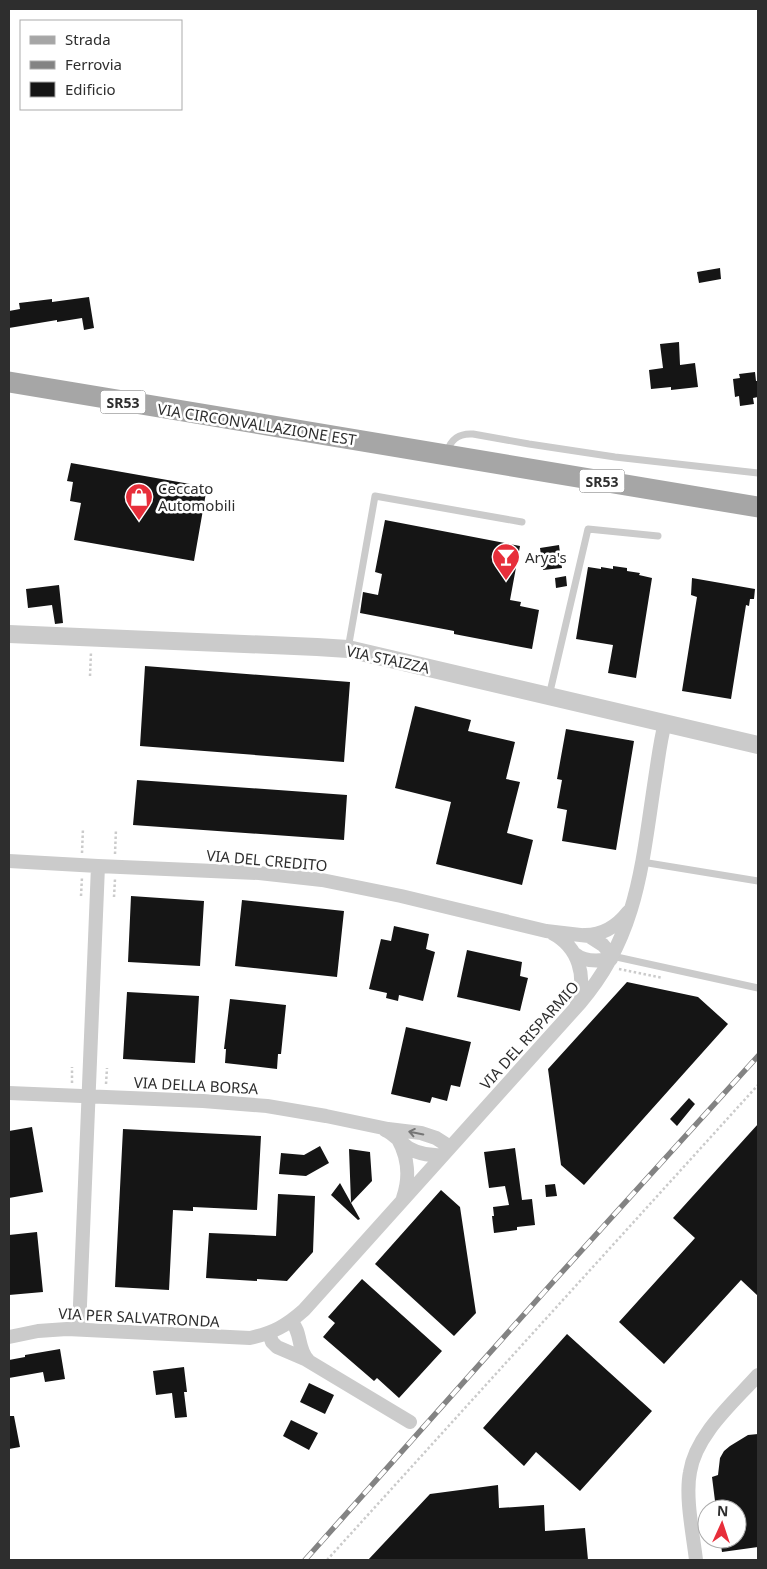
<svg xmlns="http://www.w3.org/2000/svg" width="767" height="1569" font-family="'Noto Sans',sans-serif">
<style>
.building{fill:#151515}
.lines{fill:none;stroke-linecap:round;stroke-linejoin:round}
.path{stroke:#cbcbcb;stroke-width:2.5;stroke-dasharray:2.5 2.5;stroke-linecap:butt}
.service{stroke:#cbcbcb;stroke-width:7}
.minor{stroke:#cbcbcb;stroke-width:14}
.tertiary{stroke:#cbcbcb;stroke-width:18}
.primary{stroke:#a6a6a6;stroke-width:21}
.rail-casing{stroke:#838383;stroke-width:5.5}
.rail{stroke:#fff;stroke-width:4;stroke-dasharray:11;stroke-linecap:butt}
.oneway{stroke:#757575}
.labels{text-anchor:middle;dominant-baseline:central;stroke-width:5;stroke-linejoin:round;paint-order:stroke}
.shield{fill:#fff;stroke:#6d6d6d;stroke-width:1}
.shield-label{font-size:14px;font-weight:bold;fill:#2e2e2e}
.street-label{font-size:15px;fill:#2e2e2e;stroke:#fff}
.poi-label{font-size:15px;fill:#2e2e2e;stroke:#fff;text-anchor:start}
</style>
<rect width="100%" height="100%" fill="#fff"/>
<path class="building" d="M720,268l1,11 -22,4 -2,-11z
M89,297l5,31 -10,2 -2,-12 -25,4v-2l-48,8v-17l11,-2 -1,-6 33,-4v3z
M679,342l1,23 15,-2 3,24 -27,3v-3l-20,2 -2,-19 14,-2 -3,-24z
M755,372l1,9h1l1,16 -5,1 1,6 -14,2 -1,-10 -4,1 -2,-18 7,-1 -1,-4z
M71,463l136,24 -13,74 -120,-21 7,-37 -11,-2 3,-19 -6,-1z
M385,520l135,26 -10,54 11,2 -1,4 19,4 -7,39 -78,-15v-3l-94,-18 3,-21 15,3 4,-21 -7,-2z
M559,545l3,23 -19,2 -3,-22z
M613,566l14,2v3l13,2 -1,2 13,3 -16,100 -28,-5 5,-28 -37,-6 12,-72 13,2v-2l12,2z
M566,576l1,10 -11,2 -1,-10z
M692,578l63,11 -1,10h-4l-1,7 -3,-1 -15,94 -49,-8 15,-94 -6,-2z
M59,585l4,38 -8,1 -3,-19 -24,3 -2,-19z
M145,666l205,16 -6,80 -204,-16z
M415,706l56,14 -3,11 47,11 -9,37 14,3 -13,51 26,7 -11,45 -86,-21 15,-62 -56,-14z
M566,729l68,12 -18,109 -54,-9 5,-31 -10,-2 5,-28 -5,-1z
M137,780l210,15 -3,45 -211,-15z
M131,896l73,5 -4,65 -72,-4z
M242,900l102,11 -7,66 -102,-11z
M394,926l35,8 -3,15 9,3 -12,49 -24,-6 -1,6 -12,-3 1,-5 -18,-4 12,-50 10,2z
M467,950l55,12 -2,14 8,2 -8,33 -63,-14z
M627,982l71,15 30,27 -144,161 -23,-20 -13,-96z
M127,992l72,4 -4,67 -72,-4z
M230,999l56,6 -5,49h-3l-1,15 -52,-6 1,-14h-2z
M406,1027l65,15 -11,45 -9,-2 -4,16 -15,-4 -2,6 -39,-9z
M689,1098l6,6 -18,22 -7,-7z
M758,1124v172l-17,-16 -77,84 -45,-42 76,-84 -22,-20z
M32,1127l11,65 -34,6v-67z
M123,1129l138,7 -4,74 -64,-3v4l-20,-1 -4,80 -54,-3z
M320,1146l9,17 -23,13 -27,-2 2,-21 23,2z
M515,1148l7,52 10,-1 3,26 -18,2v3l-23,3 -2,-17h2l-1,-9 16,-2 -4,-19 -16,2 -5,-36z
M349,1149l21,3 2,29 -21,22z
M340,1183l20,36 -2,1 -27,-25z
M555,1184l2,12 -11,1 -1,-12z
M441,1190l19,17 16,106 -22,23 -79,-72z
M278,1194l37,2 -2,56 -26,29 -30,-2v2l-51,-3 3,-45 67,3z
M37,1232l6,60 -34,3v-60z
M362,1279l80,72 -43,47 -22,-20 -3,3 -51,-44 12,-14 -7,-6z
M567,1334l85,77 -72,80 -44,-39 -12,14 -41,-38z
M60,1349l5,30 -20,3 -2,-10 -34,6v-18l16,-3v-2z
M184,1367l3,25h-3l3,25 -12,1 -3,-25 -16,2 -3,-24z
M309,1383l25,12 -9,19 -25,-12z
M9,1416h5l6,31 -11,2z
M291,1420l27,13 -9,17 -26,-14z
M758,1434v113l-36,5 -2,-13h17v-30h-21l-4,-32 6,-2 2,-17 4,-7 6,-5 18,-11z
M498,1485l1,23 45,-3 1,26 40,-3 3,32h-220l62,-66z"/>
<g class="lines">
<path class="path" d="M90,676l1,-24
M82,853l1,-25
M115,854l1,-25
M81,896l1,-19
M114,897l1,-18
M619,969l44,9
M72,1083v-16
M106,1084l1,-16
M327,1560l431,-475"/>
<path class="service" d="M447,453c3,-14 13,-20 26,-19l56,10 86,13 143,16
M348,649l27,-153 147,26
M549,696l39,-167 70,7
M642,862l116,19
M612,956l146,32"/>
<path class="minor" d="M9,861l89,5 161,7 63,7 79,16 145,35 43,5 14,9 6,7 2,7
M552,933c27,14 35,44 25,71
M585,935c17,0 32,-9 43,-23
M575,954c9,8 25,7 36,5
M9,1093l194,8 64,5 59,10 62,13 33,4 15,5 14,9
M385,1130c7,3 10,7 16,12 11,11 27,14 42,13
M398,1139c10,18 12,39 5,59
M291,1321c11,11 6,28 17,39
M79,1329l19,-463
M269,1333l3,9 5,5 28,12 105,63
M9,1337l29,-6 29,-2 183,9c23,-5 36,-12 54,-28l276,-307c58,-67 62,-140 75,-224 3,-18 5,-38 10,-56
M696,1560c-3,-26 -11,-63 -6,-88 6,-38 44,-70 68,-97"/>
<path class="tertiary" d="M9,634l308,13 31,2 410,96"/>
<path class="primary" d="M9,382l749,125"/>
<g class="rail-casing">
<path id="rail" d="M305,1560l248,-278 205,-226"/>
</g>
<use href="#rail" class="rail"/>
</g>
<defs><path id="oneway-shaft" d="M-6 0H5M1.5-3L5.5 0L1.5 3" fill="none" stroke-width="1.6" stroke-linecap="round" stroke-linejoin="round" transform="scale(1.25)"/></defs>
<use class="oneway" href="#oneway-shaft" transform="translate(416 1133) rotate(-169)"/>
<defs>
<g id="shop-pin" transform="scale(1.4375)"><path d="M0 17L-7.5 6A9.5 9.5 0 1 1 7.5 6Z" fill="#e72e3a" stroke="#fff"/><path d="M-5-2.5h2.3a2.7 3.5 0 0 1 5.4 0H5L5.5 6h-11ZM-1.5-2.5h3a1.5 2.3 0 0 0-3 0Z" fill="#fff"/></g>
<g id="bar-pin" transform="scale(1.4375)"><path d="M0 17L-7.5 6A9.5 9.5 0 1 1 7.5 6Z" fill="#e72e3a" stroke="#fff"/><path d="M-6-5H6L.8 .8V4.5H3.5V6h-7V4.5H-.8V.8Z" fill="#fff"/></g>
</defs>
<g fill-rule="evenodd">
<use href="#shop-pin" x="139" y="497"/>
<use href="#bar-pin" x="506" y="557"/>
</g>
<g class="labels">
<g class="shield">
<rect x="100.5" y="390.5" width="45" height="23" rx="4"/>
<rect x="579.5" y="469.5" width="45" height="23" rx="4"/>
</g>
<g class="shield-label">
<text x="123" y="402">SR53</text>
<text x="602" y="481">SR53</text>
</g>
<g class="street-label">
<text transform="translate(257 424) rotate(9)">VIA CIRCONVALLAZIONE EST</text>
<text transform="translate(388 659) rotate(12)">VIA STAIZZA</text>
<text transform="translate(267 860) rotate(5)">VIA DEL CREDITO</text>
<text transform="translate(529 1035) rotate(-48)">VIA DEL RISPARMIO</text>
<text transform="translate(196 1085) rotate(3)">VIA DELLA BORSA</text>
<text transform="translate(139 1317) rotate(3)">VIA PER SALVATRONDA</text>
</g>
<g class="poi-label">
<text x="158" y="488">Ceccato<tspan x="158" dy="17">Automobili</tspan></text>
<text x="525" y="557">Arya's</text>
</g>
</g>
<rect width="767" height="1569" fill="none" stroke="#2e2e2e" stroke-width="20"/>
<rect x="20" y="20" width="162" height="90" fill="#ffffff" stroke="#ababab"/>
<rect x="30" y="36" width="25" height="8" fill="#a6a6a6" stroke="#ababab"/>
<text x="65" y="45" font-size="15" fill="#2e2e2e">Strada</text>
<rect x="30" y="61" width="25" height="8" fill="#838383" stroke="#ababab"/>
<text x="65" y="70" font-size="15" fill="#2e2e2e">Ferrovia</text>
<rect x="30" y="82" width="25" height="15" fill="#151515" stroke="#ababab"/>
<text x="65" y="95" font-size="15" fill="#2e2e2e">Edificio</text>
<g transform="translate(722 1524) rotate(3)"><circle r="24" fill="#ffffff" stroke="#ababab"/>
<path d="M0-4L9 19L0 12L-9 19Z" fill="#e72e3a"/>
<text y="-8" font-size="14" font-weight="bold" text-anchor="middle" fill="#2e2e2e">N</text>
</g>
</svg>
